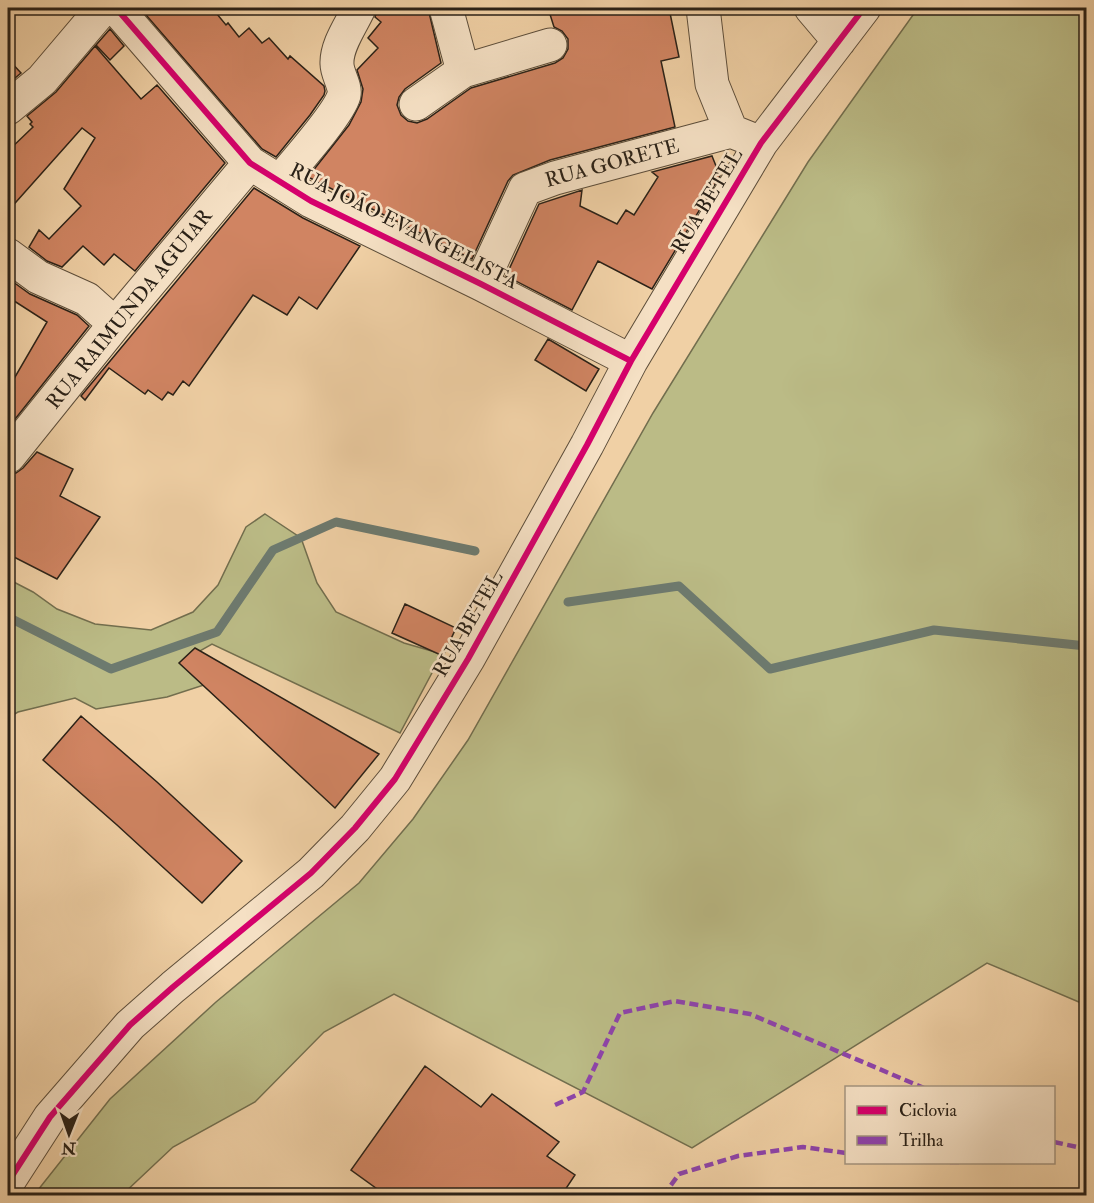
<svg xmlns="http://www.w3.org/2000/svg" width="1094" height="1203" font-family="'IM FELL Double Pica',serif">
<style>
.green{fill:#bbbb86;stroke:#726e4e;stroke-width:1.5}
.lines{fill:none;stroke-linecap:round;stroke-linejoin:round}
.stream{stroke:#6d7a6f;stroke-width:9}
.building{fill:#d08462;stroke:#2a2117;stroke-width:1.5}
.minor-casing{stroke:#5c4d3a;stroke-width:35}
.minor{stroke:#f5e0c4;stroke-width:33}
.quiet{stroke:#8e44ad;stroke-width:4.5;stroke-dasharray:9 4.5;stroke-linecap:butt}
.cycleway-casing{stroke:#f5e0c4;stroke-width:10}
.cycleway{stroke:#d6006c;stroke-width:6}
.labels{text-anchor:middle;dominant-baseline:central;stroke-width:5;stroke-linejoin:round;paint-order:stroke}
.street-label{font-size:20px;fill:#2a2117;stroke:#f5e0c4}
</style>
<rect width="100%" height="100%" fill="#f0d0a5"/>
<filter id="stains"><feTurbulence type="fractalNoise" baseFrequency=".00333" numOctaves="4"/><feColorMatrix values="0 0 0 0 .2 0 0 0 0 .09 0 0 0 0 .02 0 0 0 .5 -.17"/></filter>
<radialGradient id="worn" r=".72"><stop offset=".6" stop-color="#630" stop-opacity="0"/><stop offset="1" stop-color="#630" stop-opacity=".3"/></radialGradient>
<path class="green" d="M918,8h168v997l-99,-42 -295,185 -298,-154 -70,38 -69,70 -82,45 -51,48h-88l76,-96 106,-97 143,-119 54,-64 55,-79 185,-327 155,-251z
M265,514l36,24 16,45 19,29 68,31 38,11 -42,79 -188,-89 -30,17 28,22 -43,14 -71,12 -21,-11 -57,14 -10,6v-139l25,13 24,17 38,15 56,6 42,-18 25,-27 28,-58z"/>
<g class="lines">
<path class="stream" d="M568,602l111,-16 91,83 164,-39 152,16
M8,617l103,52 106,-37 56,-82 63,-28 139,29"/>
</g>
<path class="building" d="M140,8h72l14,17 2,-2 11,14 10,-9 13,15 7,-5 19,21 2,-3 34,30 1,5 -1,4 -14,20 -34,42 -14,-8z
M378,8h50l13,55 -36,26 -6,8 -2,8 4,10 7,6 9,2 10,-4 44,-31 84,-25 8,-5 5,-9v-10l-6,-8 -8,-4 -6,-19h121l10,49 -18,4 14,66 -125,33 -37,15 -5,6 -36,78 -164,-82 41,-52 12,-23 2,-13 -6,-19 21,-22 -10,-10 13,-16 -6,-5z
M110,29l14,17 -14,14 -14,-15z
M95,46l46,53 16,-14 68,78 -90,108 -21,-17 -10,11 -21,-19 -21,21 -15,-6 -18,-14 10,-17 10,9 32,-33 -17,-17 31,-51 -13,-10 -74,83v-60l25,-24 -3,-3 2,-2 -5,-6 29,-24z
M8,59l13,14 -13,11z
M712,156l8,20 -68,113 -54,-28 -26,49 -66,-34 33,-72 43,-14 -2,16 37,18 9,-14 8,5 24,-38 -6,-5z
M254,188l49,30 57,28 -43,63 -18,-12 -12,18 -34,-20 -64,91 -6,-5 -10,14 -5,-3 -6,8 -14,-10 -3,4 -36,-26 -24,32 -4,-4z
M9,279l21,15 47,21 12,11 -81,102v-39l39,-67 -39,-25z
M548,339l51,30 -13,22 -51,-31z
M37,452l36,17 -13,27 40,21 -43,62 -49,-25v-80l8,-1 7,-5z
M405,604l51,24 -13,28 -51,-23z
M195,648l184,106 -44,54 -156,-145z
M81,716l76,66 85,79 -40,42 -85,-78 -74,-65z
M425,1066l56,41 11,-13 67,48 -12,14 28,19 -14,21h-174l-36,-26z"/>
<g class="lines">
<g class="minor-casing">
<path id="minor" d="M116,8l134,155 61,38 170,83 150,77
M446,8l17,63
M703,8l9,76 19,47 20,8
M811,8l28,33
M416,104l47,-33 87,-26
M8,108l34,-28 61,-72
M280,181c14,-17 59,-67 64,-86 2,-9 -7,-21 -7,-31 -1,-19 15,-40 22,-56
M8,255l30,22 49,22 28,25
M481,284l44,-95 30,-11 176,-47
M9,456l106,-132 135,-161
M8,1182l42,-65 80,-92 43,-38 138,-114 44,-45 40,-49 73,-120 119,-214 44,-84 130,-218 103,-135"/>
</g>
<use href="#minor" class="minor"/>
<path class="quiet" d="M555,1105l28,-13 37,-79 55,-12 75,13 174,74
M1054,1142l32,7
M950,1162h10
M663,1196l16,-22 59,-18 65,-9 43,6"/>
<g class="cycleway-casing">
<path id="cycleway" d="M116,8l134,155 61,38 170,83 150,77
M8,1182l42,-65 80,-92 43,-38 138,-114 44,-45 40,-49 73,-120 119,-214 44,-84 130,-218 103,-135"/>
</g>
<use href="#cycleway" class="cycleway"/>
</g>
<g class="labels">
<g class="street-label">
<text transform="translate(612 163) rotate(-15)">RUA GORETE</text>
<text transform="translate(707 201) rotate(-59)">RUA BETEL</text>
<text transform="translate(404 226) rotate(27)">RUA JOÃO EVANGELISTA</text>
<text transform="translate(129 309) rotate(-51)">RUA RAIMUNDA AGUIAR</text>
<text transform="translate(468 624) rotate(-60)">RUA BETEL</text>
</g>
</g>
<rect width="1094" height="1203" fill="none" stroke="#f0d0a5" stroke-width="30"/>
<rect x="9" y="9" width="1076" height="1185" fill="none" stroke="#2a2117" stroke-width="3"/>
<rect x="15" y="15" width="1064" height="1173" fill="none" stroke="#2a2117" stroke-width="1.5"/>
<rect x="845" y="1086" width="210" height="78" fill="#f5e0c4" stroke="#a4947f" stroke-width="1.5"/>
<rect x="857" y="1106" width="30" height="9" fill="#d6006c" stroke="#a4947f" stroke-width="1.5"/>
<text x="899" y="1116" font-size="18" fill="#2a2117">Ciclovia</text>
<rect x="857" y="1136" width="30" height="9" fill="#8e44ad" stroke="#a4947f" stroke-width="1.5"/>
<text x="899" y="1146" font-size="18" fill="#2a2117">Trilha</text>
<g transform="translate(69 1134) rotate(181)" stroke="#f5e0c4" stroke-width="4.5" paint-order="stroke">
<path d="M0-4.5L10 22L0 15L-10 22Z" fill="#2a2117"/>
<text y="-9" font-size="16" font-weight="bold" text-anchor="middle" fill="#2a2117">N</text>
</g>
<rect width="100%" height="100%" filter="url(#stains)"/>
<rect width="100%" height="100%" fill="url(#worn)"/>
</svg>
